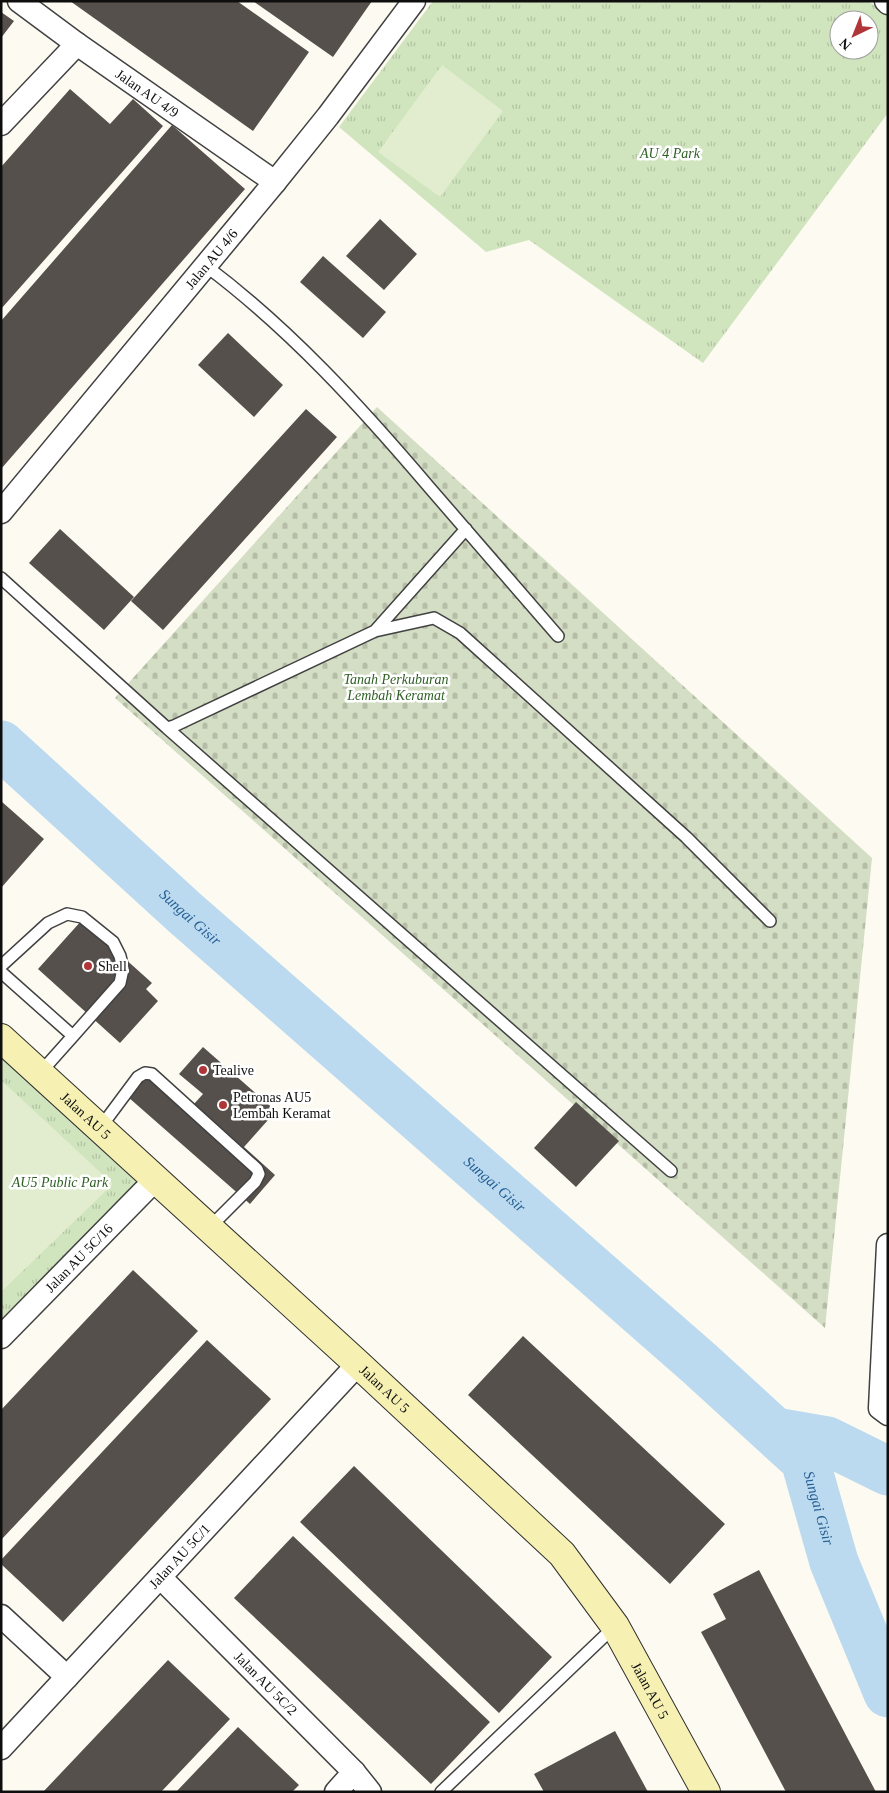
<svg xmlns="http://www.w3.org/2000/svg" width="889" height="1793" font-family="'Times New Roman',serif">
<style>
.grass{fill:url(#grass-tufts);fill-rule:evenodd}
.cemetery{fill:url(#cemetery-stones)}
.pitch{fill:#e1edce}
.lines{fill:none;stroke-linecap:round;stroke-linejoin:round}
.river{stroke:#bbdaf0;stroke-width:49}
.building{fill:#56504c}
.lane-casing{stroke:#414141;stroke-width:14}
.street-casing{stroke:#414141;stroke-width:25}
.secondary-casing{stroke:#303030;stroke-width:30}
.lane{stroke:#fff;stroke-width:11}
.street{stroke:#fff;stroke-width:22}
.secondary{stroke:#f6f1b3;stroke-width:28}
.poi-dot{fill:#af3536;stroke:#fff;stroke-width:2}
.labels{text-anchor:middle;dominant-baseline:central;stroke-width:5;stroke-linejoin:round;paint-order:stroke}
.street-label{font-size:14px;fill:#0e0e0e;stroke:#fff}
.park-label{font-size:14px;font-style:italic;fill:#2f5f25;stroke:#fff}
.poi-label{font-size:14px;fill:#0e0e0e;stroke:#fff;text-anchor:start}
.water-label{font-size:15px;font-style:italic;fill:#255f93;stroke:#fff}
</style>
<defs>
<pattern id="grass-tufts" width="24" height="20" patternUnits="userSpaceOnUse" patternTransform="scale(1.25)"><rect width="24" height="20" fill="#d0e5be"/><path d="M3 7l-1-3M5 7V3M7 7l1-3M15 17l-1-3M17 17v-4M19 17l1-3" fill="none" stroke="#b1c3a2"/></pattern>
<pattern id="cemetery-stones" width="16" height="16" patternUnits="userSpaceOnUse" patternTransform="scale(1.25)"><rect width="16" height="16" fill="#d4dec4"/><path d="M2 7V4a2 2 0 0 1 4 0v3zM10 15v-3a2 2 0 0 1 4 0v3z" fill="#b5bda7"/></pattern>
</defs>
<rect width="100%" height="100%" fill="#fdfbf1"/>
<path class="grass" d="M433,1h435l20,14v98l-185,250 -174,-123 -43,12 -147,-125zM839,20h30v30h-30z
M1,1047l145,134 -145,142z"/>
<path class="cemetery" d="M377,407l495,451 -47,470 -710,-630z"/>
<path class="pitch" d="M442,65l61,46 -63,86 -62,-45z
M1,1080l112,104 -112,108z"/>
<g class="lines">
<g class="river">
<path id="s1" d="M1,745l184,168 515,451 105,96 29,102 54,131"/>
<path d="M775,1432l52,9 61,30"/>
</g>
</g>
<path class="building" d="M70,1h167l72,51 -56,79z
M253,1h119l-39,56z
M1,12l13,9 -13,17z
M70,89l40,35 23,-25 30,27 -162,183v-142z
M172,125l73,64 -244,280v-148z
M380,219l37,35 -33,36 -38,-34z
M323,256l63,56 -23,26 -63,-56z
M228,333l55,52 -29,32 -56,-52z
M306,409l31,28 -174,193 -32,-29z
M60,529l74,68 -30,33 -75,-67z
M1,801l43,38 -43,49z
M82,920l70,63 -6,6 12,12 -38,42 -82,-74z
M203,1047l73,64 -32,36 31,28 -25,29 -122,-107 25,-29 41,36 9,-10 -24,-20z
M576,1102l43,39 -43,46 -42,-39z
M133,1270l65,61 -197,209v-130z
M523,1336l202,188 -55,60 -202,-189z
M207,1340l64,59 -208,223 -62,-58v-4z
M354,1466l198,191 -53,56 -199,-191z
M293,1536l197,186 -59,62 -197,-186z
M759,1570l90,171 27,51h-90l-72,-136 -13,-24 25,-13 -13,-25z
M168,1660l62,59 -69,73h-118z
M238,1727l61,58 -7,7h-116z
M615,1731l33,61h-104l-10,-18z"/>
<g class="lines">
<g class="lane-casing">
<path id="lane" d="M206,266c84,63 155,141 223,221 43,49 86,99 129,149
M1,578l166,150 7,-2 201,-95 59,-13 26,15 226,204 84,84
M375,631l91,-102
M167,728l504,443
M1,966l47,-43 19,-9 15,3 31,25 7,14 3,13 -3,14 -47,53
M1,972l72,64 -33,37
M100,1128l38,-51 7,-4 7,1 105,95 2,5 -4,8 -46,46
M441,1792l174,-166"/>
</g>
<g class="street-casing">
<g id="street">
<path id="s2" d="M19,1l58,43 198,138"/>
<path d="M886,1l2,2"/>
<path d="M1,124l76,-80"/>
<path id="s3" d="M1,512l274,-330 53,-66 86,-115"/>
<path d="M888,1245l-8,163 8,6"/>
<path id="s4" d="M1,1337l155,-158"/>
<path id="s5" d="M160,1577l194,195 16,20"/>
<path d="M1,1616l66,61"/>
<path id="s6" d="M1,1748l357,-384"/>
<path d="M336,1792l18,-20"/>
</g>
</g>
<g class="secondary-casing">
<g id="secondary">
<path id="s7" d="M1,1038l357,326 204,190 53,72 91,166"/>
</g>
</g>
<use href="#lane" class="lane"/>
<use href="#street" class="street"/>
<use href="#secondary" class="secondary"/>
</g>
<g class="poi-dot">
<circle cx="88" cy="966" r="5"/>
<circle cx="203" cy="1070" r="5"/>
<circle cx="223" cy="1105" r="5"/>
</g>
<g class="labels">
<g class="street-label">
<text stroke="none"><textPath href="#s2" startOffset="158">Jalan AU 4/9</textPath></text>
<text stroke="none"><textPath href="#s3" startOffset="329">Jalan AU 4/6</textPath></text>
<text stroke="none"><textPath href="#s7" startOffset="115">Jalan AU 5</textPath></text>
<text stroke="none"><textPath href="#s4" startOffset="111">Jalan AU 5C/16</textPath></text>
<text stroke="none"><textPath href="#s7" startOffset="520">Jalan AU 5</textPath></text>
<text stroke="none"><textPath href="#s6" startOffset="262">Jalan AU 5C/1</textPath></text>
<text stroke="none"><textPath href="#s5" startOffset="150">Jalan AU 5C/2</textPath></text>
<text stroke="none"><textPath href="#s7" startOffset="925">Jalan AU 5</textPath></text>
</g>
<g class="park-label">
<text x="670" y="153">AU 4 Park</text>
<text x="396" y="679">Tanah Perkuburan<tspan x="396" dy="16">Lembah Keramat</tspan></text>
<text x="60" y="1182">AU5 Public Park</text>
</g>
<g class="poi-label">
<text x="98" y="966">Shell</text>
<text x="213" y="1070">Tealive</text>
<text x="233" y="1097">Petronas AU5<tspan x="233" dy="16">Lembah Keramat</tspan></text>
</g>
<g class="water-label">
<text stroke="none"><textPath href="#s1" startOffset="256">Sungai Gisir</textPath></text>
<text stroke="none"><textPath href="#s1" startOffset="661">Sungai Gisir</textPath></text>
<text stroke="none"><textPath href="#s1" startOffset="1126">Sungai Gisir</textPath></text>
</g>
</g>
<rect width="889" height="1793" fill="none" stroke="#0e0e0e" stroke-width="5"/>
<g transform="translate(854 35) rotate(223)"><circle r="24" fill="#ffffff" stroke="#9f9f9f"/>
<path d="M0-4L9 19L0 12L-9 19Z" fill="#af3536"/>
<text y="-8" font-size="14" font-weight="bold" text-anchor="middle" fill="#0e0e0e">N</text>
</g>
</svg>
